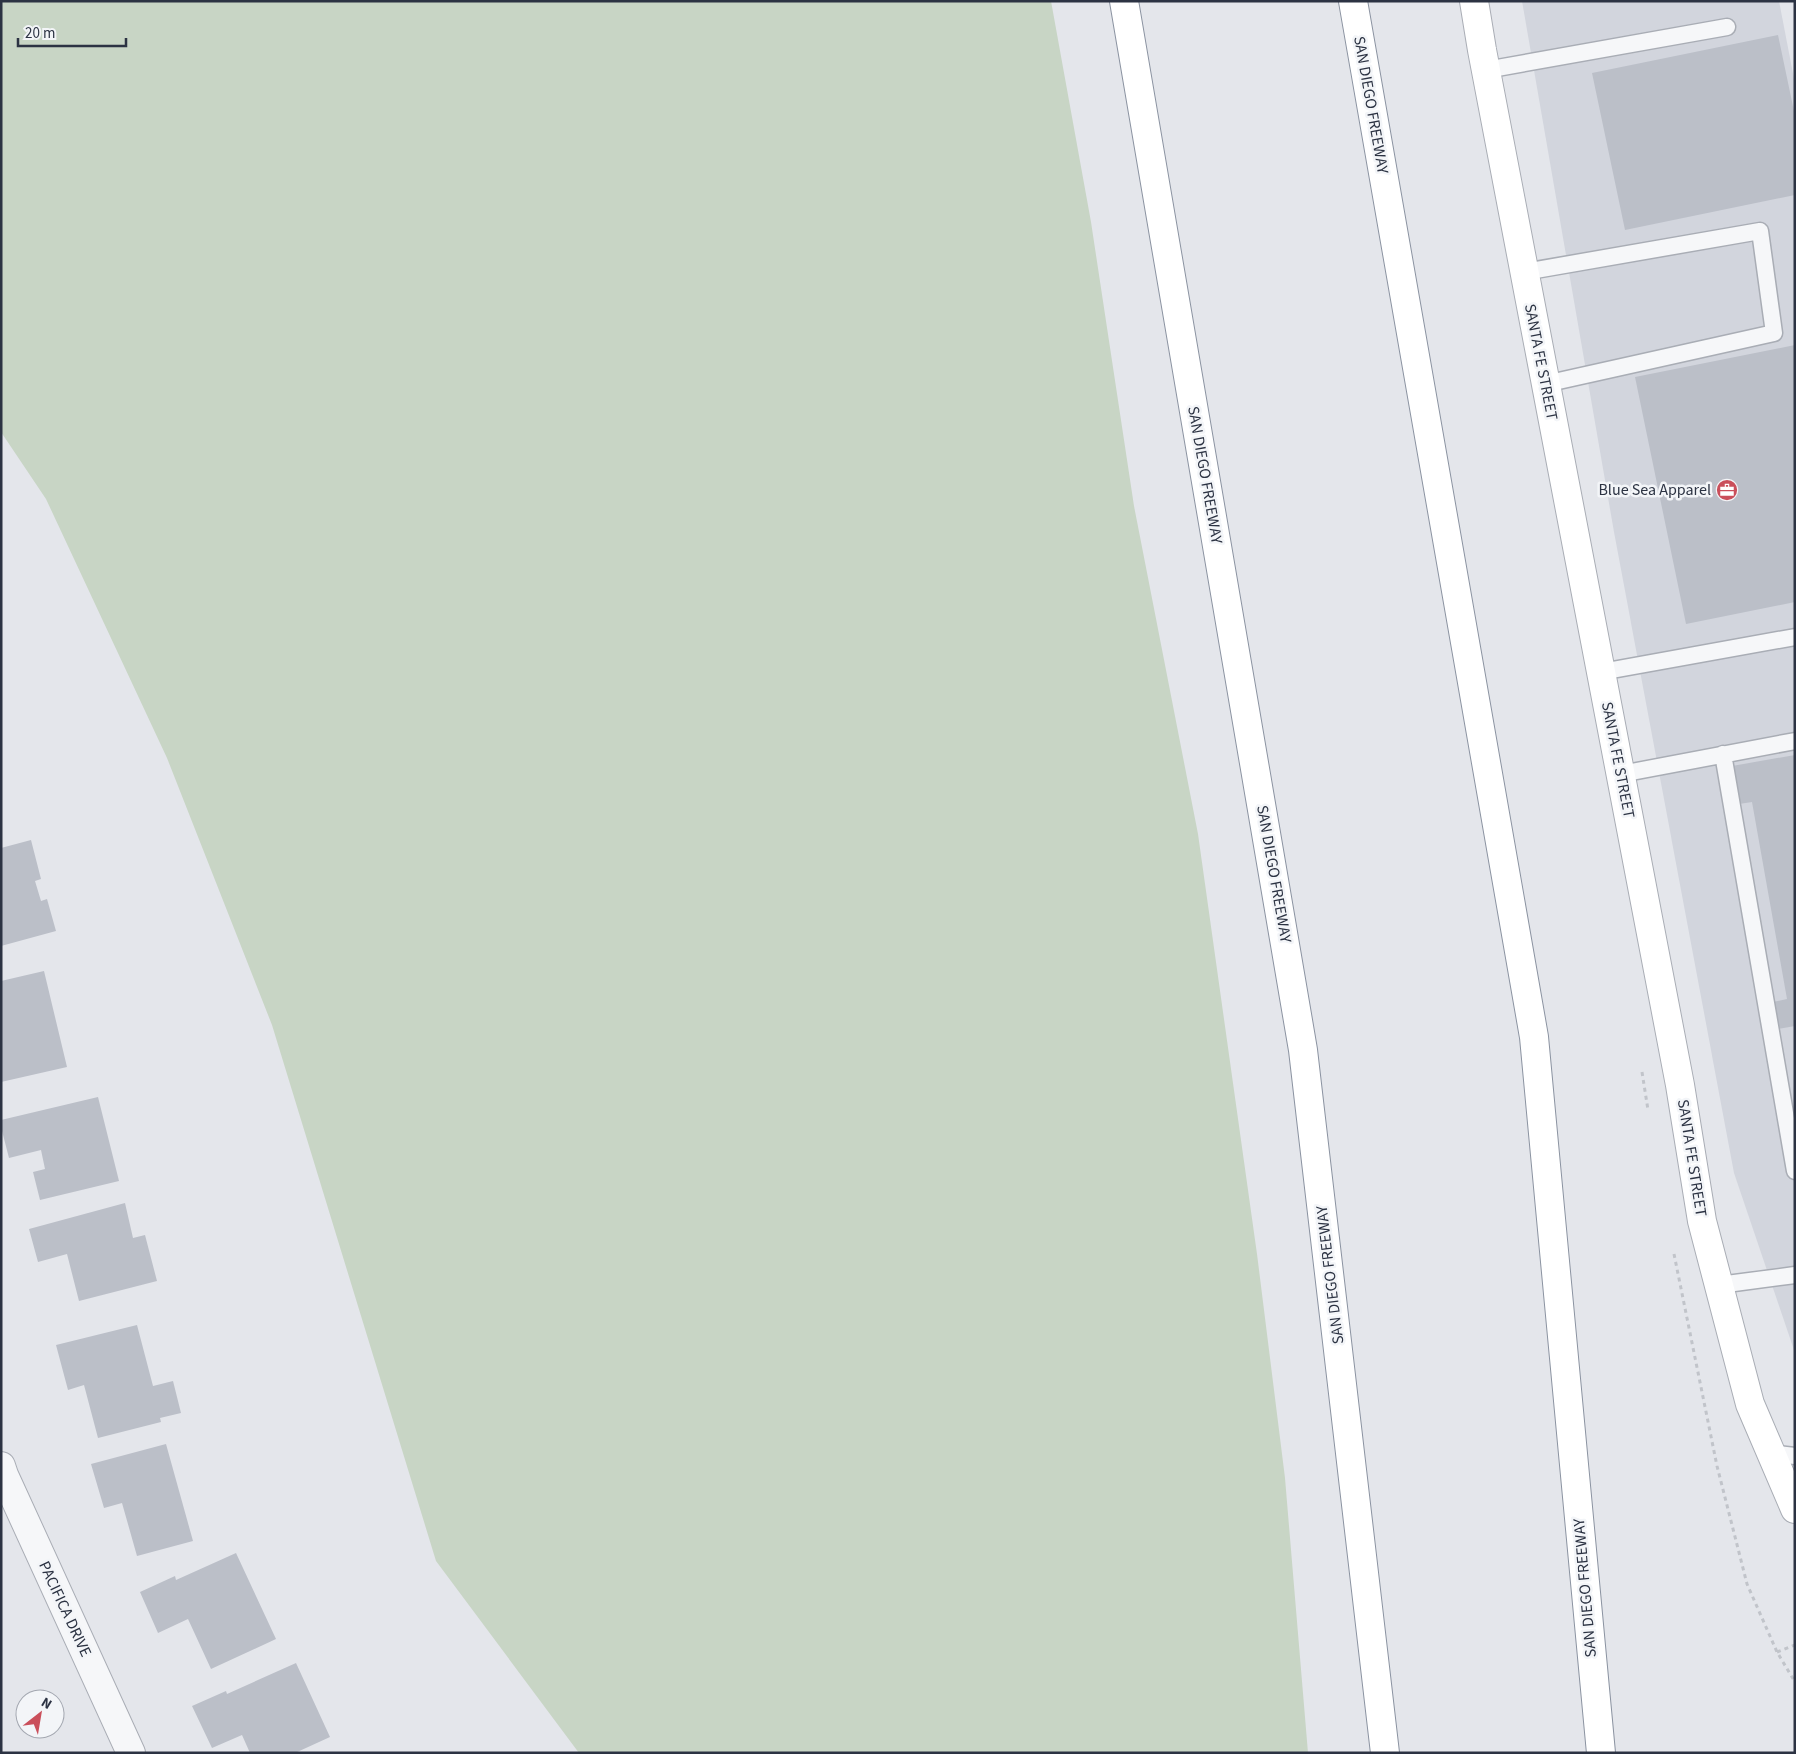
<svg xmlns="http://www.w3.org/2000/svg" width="1796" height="1754" font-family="'Source Sans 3',sans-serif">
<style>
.built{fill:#d2d5dd}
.green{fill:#c8d5c5}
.building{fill:#bbbfc8}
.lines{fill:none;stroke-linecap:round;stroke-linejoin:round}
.lane-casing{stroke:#a9adb5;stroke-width:19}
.street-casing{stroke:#a9adb5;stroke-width:30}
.secondary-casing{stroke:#a9adb5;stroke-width:30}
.highway-casing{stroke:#8b93a1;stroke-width:30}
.path{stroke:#c1c4ca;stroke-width:3;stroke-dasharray:4 4;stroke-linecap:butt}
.lane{stroke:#f6f7f9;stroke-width:16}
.street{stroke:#f6f7f9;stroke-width:28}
.secondary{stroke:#fff;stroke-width:28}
.highway{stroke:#fff;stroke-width:28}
.labels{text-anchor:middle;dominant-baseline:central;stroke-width:5;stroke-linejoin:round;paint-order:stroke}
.street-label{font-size:16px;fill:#2c3343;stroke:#f3f5f8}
.poi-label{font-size:16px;fill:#2c3343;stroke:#f3f5f8;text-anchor:end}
</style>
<rect width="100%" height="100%" fill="#e4e6eb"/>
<path class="built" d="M1522,1h257l16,83v1269l-61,-180 -120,-641z"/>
<path class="green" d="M1,1h1050l40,221 43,284 64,328 59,420 28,224 23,275h-729l-143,-192 -164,-536 -105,-267 -121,-259 -45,-67z"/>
<path class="building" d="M1778,35l17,81v79l-170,35 -33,-157z
M1795,345v257l-109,22 -51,-247z
M1795,755v271l-17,3 -5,-27 14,-3 -35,-197 -13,2 -7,-38z
M31,840l10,39 -6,2 6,20 6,-2 9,32 -55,15v-98z
M44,971l23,96 -66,15v-101z
M98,1097l21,84 -79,19 -7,-28 12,-3 -4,-19 -32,8 -8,-31v-7z
M125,1203l8,35 12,-3 12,46 -78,20 -12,-47 -29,8 -9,-33z
M137,1325l16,61 20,-5 8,32 -21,5 1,4 -63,16 -14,-53 -16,5 -12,-45z
M166,1444l27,97 -56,15 -15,-53 -18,5 -13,-44z
M236,1553l40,86 -65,30 -23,-50 -30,14 -18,-41 35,-16 1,4z
M296,1663l34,74 -35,16h-45l-8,-18 -30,13 -20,-42 34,-15 1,3z"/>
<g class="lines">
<g class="lane-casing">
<path id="lane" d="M1486,70l241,-43
M1524,272l236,-41 14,102 -229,51
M1601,672l194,-35
M1723,754l72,417
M1621,774l174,-33
M1719,1285l76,-10
M1770,1453l25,3"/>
</g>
<g class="street-casing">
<path id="street" d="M1,1466l3,9 127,278"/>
</g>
<g class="secondary-casing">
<path id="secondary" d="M1474,1l8,49 198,1035 22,136 48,183 45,105"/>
</g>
<g class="highway-casing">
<path id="highway" d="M1124,1l179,1049 82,703
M1353,1l181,1036 67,716"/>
</g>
<path class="path" d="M1642,1072l6,38
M1674,1254l43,212 30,118 30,68 18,30
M1777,1652l18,-7"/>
<use href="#lane" class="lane"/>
<use href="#street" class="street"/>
<use href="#secondary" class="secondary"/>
<use href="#highway" class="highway"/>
</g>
<defs>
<g id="office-disc" transform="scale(1.125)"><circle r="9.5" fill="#ca4f5b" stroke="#f3f5f8"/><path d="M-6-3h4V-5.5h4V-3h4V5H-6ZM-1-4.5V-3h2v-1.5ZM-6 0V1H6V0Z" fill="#fff"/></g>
</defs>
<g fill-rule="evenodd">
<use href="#office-disc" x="1727" y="490"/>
</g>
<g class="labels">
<g class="street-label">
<text transform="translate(1371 105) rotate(80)">SAN DIEGO FREEWAY</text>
<text transform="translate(1541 362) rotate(79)">SANTA FE STREET</text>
<text transform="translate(1205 475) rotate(80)">SAN DIEGO FREEWAY</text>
<text transform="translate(1618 760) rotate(79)">SANTA FE STREET</text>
<text transform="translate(1274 874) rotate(80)">SAN DIEGO FREEWAY</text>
<text transform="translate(1692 1158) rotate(81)">SANTA FE STREET</text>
<text transform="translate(1330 1275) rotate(-97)">SAN DIEGO FREEWAY</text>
<text transform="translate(1585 1588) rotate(-95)">SAN DIEGO FREEWAY</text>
<text transform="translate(65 1609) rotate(65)">PACIFICA DRIVE</text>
</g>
<g class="poi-label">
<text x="1711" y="490">Blue Sea Apparel</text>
</g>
</g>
<rect width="1796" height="1754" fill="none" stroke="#2c3343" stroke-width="5"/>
<g transform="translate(40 1714) rotate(31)"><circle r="24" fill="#f3f5f8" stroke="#a3a7b0"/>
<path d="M0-4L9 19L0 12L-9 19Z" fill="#ca4f5b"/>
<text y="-8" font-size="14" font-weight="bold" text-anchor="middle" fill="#2c3343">N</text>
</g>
<path d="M18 38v8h108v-8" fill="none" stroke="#2c3343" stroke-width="2.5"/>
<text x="25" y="38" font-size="15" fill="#2c3343" stroke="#f3f5f8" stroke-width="4" paint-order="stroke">20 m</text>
</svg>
